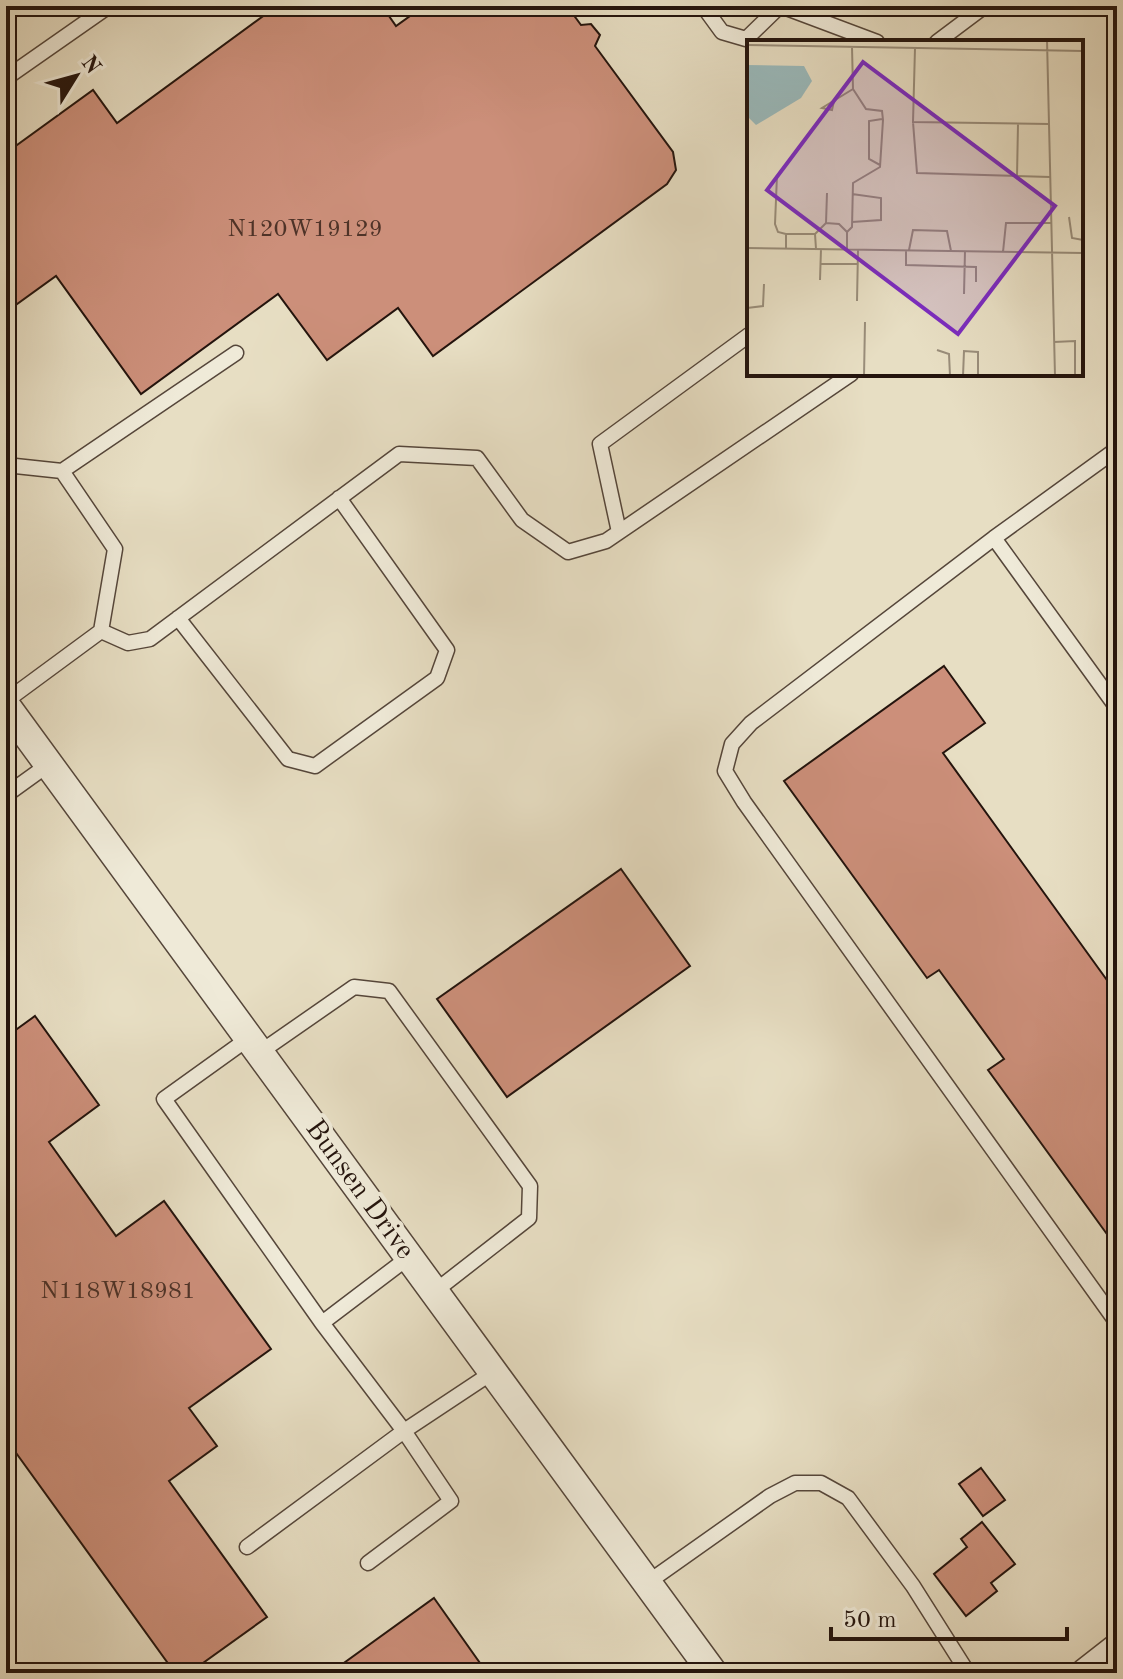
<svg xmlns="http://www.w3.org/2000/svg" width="1123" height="1679" font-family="'Old Standard TT',serif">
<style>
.building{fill:#cc8f7a;stroke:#24140d;stroke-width:2}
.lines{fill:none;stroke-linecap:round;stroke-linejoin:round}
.service-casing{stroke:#55463a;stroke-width:17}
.minor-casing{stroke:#55463a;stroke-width:31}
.service{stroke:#efead8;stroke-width:14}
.minor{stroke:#efead8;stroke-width:28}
.labels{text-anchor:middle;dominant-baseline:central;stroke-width:8;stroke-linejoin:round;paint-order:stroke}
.number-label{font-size:24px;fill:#4e3328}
.street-label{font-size:28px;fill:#24140d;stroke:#efead8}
.inset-road{fill:none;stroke:#998d7a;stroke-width:2}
.view{fill:#7b2cbf;fill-opacity:0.15;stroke:#7b2cbf;stroke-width:4}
.inset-edge{fill:none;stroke:#24140d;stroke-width:4}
</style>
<rect width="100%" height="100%" fill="#e7dec3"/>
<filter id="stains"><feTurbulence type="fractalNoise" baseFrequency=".0025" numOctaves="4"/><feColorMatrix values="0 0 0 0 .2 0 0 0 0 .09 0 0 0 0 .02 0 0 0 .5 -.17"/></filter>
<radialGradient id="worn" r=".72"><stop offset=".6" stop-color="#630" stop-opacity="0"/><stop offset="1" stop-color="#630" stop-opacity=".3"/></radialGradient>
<path class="building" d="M277,6h105l14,20 28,-20h143l14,19 10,-1 9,11 -5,11 78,106 3,18 -9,14 -234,172 -35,-48 -71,52 -49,-66 -137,100 -85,-118 -50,36v-159l87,-63 24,33z
M944,666l41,57 -42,30 174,241v254l-129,-178 16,-11 -65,-89 -12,8 -143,-197z
M621,869l69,97 -183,131 -70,-98z
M35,1016l64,89 -50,37 67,94 48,-35 107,148 -82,59 28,38 -48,35 98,136 -78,56h-14l-169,-234v-71l7,-5 -7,-9v-317z
M981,1468l24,32 -22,16 -24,-32z
M982,1522l33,42 -24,19 6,8 -31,25 -32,-42 33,-27 -6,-8z
M434,1598l53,75h-157z"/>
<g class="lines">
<g class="service-casing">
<path id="service" d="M703,6l19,26 24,7 34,-33
M781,6l96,36
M937,42l48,-36
M6,78l103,-72
M1117,449l-123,89 123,170
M6,465l56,6 53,78 -14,82 -95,70
M62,471l174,-118
M619,532l-19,-88 149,-109
M994,538l-243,185 -19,21 -7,27 19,31 373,521
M178,618l110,141 27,7 122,-88 10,-28 -108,-152
M101,631l27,12 22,-4 249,-185 78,4 45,62 46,32 38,-11 245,-167
M6,795l43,-31
M249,1038l-85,61 158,224 82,108 47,70 -83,62
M259,1053l95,-66 35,4 141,195 -1,32 -95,74
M322,1323l87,-66
M247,1547l157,-116 89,-59
M647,1583l123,-87 25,-13h26l27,15 65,88 55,87"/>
</g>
<g class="minor-casing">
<path id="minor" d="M6,706l707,967
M1085,1673l32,-25"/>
</g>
<use href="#service" class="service"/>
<use href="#minor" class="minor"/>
</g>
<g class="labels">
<g class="number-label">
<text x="305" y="230">N120W19129</text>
<text x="118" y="1292">N118W18981</text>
</g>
<g class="street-label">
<text transform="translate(359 1190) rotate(54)">Bunsen Drive</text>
</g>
</g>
<g transform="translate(747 40)">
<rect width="336" height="336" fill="#e7dec3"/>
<path d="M0,25l57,1 8,15 -11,17 -45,27 -9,-9z" fill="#9ababc"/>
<path class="inset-road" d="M300,0l8,336M0,5l336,6M168,8l-2,74 136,2M87,61l-2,9 -10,-2 31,-19M166,82l4,51 133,4M133,125l-11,-6v-38l13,-2M30,135l-2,49 3,8 8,2v15M270,136l1,-52M322,177l3,21 11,2M105,182l29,-2v-22l-29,-4M79,183l1,-30M100,192l5,-5 1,-44 27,-16 3,-47 -1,-9 -16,-2 -13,-20 -1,-42M39,194h29l1,15M68,194l11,-11 13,1 8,8v18M0,208l336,5M159,210v15l70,2v15M162,210l4,-20 34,1 4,20M256,212l3,-29h45M73,224h38M73,240l1,-31M217,254l1,-43M110,261l1,-51M0,268l16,-2 1,-22M307,302l21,-1v35M190,310l12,4 1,22M117,336l1,-54M216,336l1,-25 14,1v24"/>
<path class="view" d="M116,22l192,144 -97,128 -191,-144z"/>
<rect width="336" height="336" class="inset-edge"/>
</g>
<rect width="1123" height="1679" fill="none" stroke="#e7dec3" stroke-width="32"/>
<rect x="8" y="8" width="1107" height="1663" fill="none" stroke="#24140d" stroke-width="4"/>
<rect x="16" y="16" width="1091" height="1647" fill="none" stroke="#24140d" stroke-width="2"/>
<g transform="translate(76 76) rotate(53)" stroke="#efead8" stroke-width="6" paint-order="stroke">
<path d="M0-6L14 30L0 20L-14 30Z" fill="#24140d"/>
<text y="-12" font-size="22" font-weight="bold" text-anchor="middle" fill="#24140d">N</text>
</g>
<path d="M831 1627v12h236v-12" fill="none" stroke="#24140d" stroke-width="4"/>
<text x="843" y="1627" font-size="24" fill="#24140d" stroke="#efead8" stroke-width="6" paint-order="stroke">50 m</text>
<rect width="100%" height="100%" filter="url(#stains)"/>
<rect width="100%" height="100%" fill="url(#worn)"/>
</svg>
